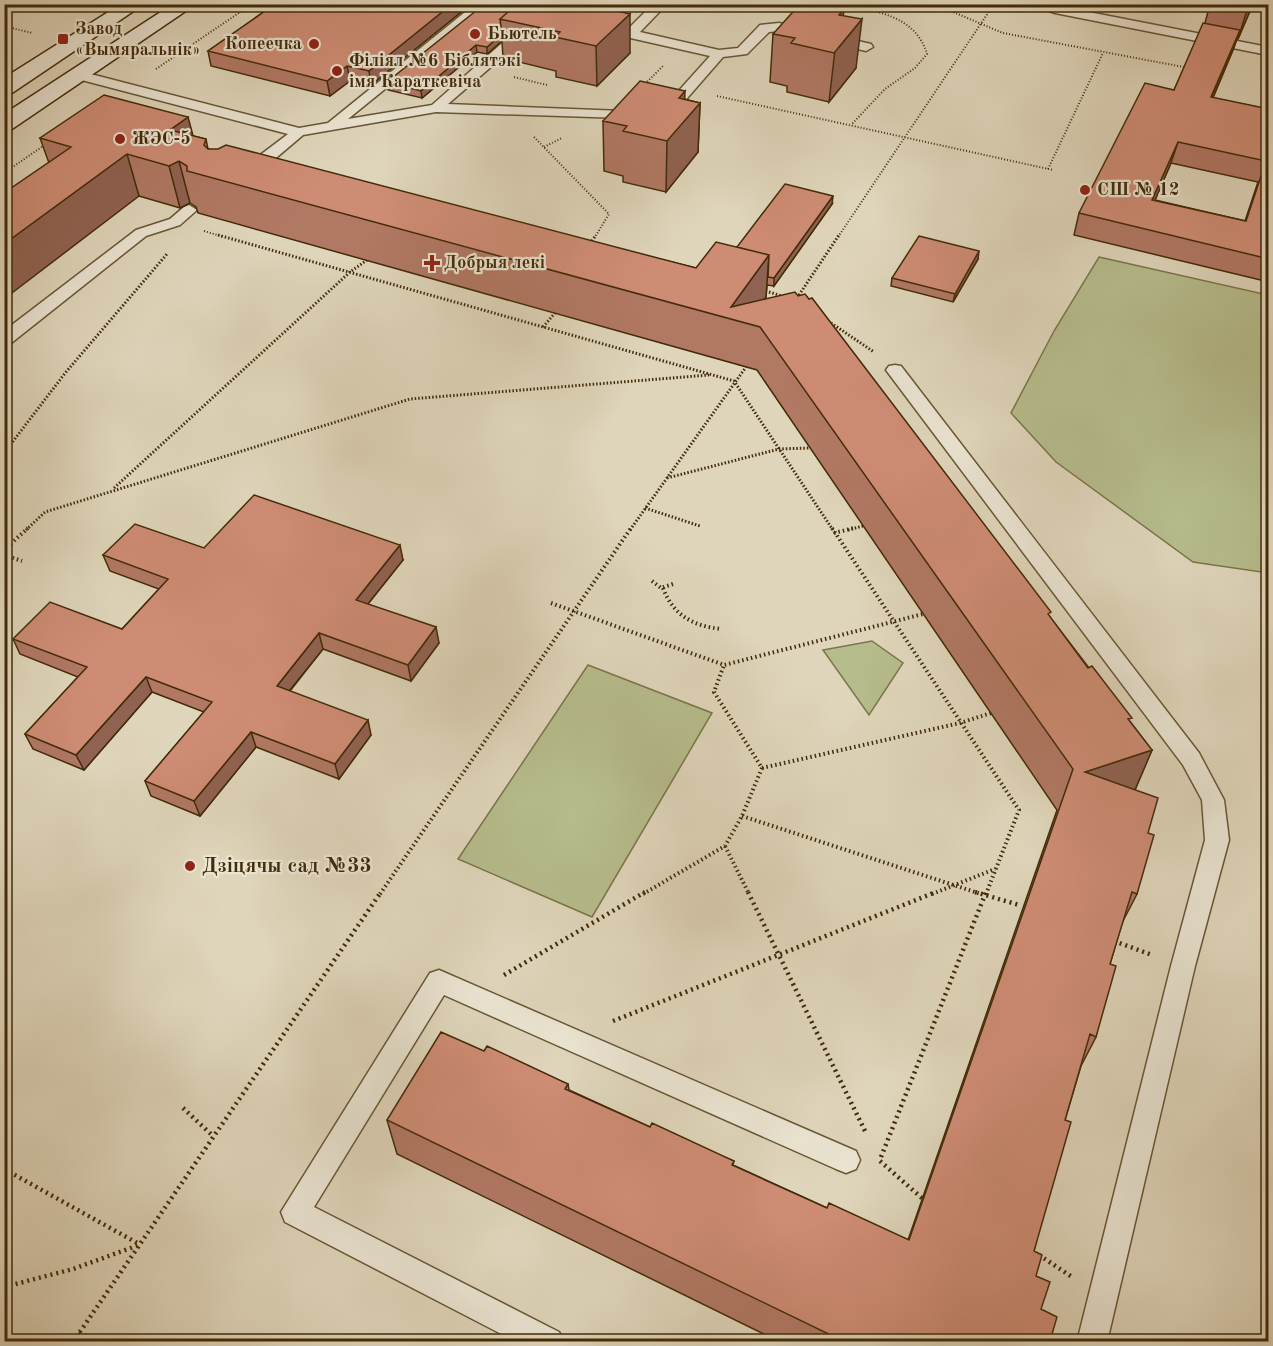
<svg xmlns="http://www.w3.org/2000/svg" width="1273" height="1346" font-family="'Old Standard TT',serif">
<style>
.green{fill:#b6bc8c;stroke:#7c744a;stroke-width:1.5}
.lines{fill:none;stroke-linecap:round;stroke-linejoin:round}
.lane-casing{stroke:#695634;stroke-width:3}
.secondary-casing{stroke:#422b08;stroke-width:3}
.path-far3{stroke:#422b08;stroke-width:2;stroke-dasharray:1 2;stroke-linecap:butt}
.path-far2{stroke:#422b08;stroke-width:3;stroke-dasharray:1.5 2;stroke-linecap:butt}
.path-far1{stroke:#422b08;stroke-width:4;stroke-dasharray:1.5 3;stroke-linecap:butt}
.path{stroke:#422b08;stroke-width:4.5;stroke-dasharray:2 4;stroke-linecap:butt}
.lane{fill:#eae4d2;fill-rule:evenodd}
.secondary{fill:#eae4d2;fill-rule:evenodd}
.wall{fill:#b17864;stroke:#422b08;stroke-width:1.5;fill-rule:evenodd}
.shaded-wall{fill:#906251;stroke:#422b08;stroke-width:1.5}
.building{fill:#ce8c74;stroke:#422b08;stroke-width:1.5;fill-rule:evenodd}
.poi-dot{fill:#8f2418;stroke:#eae4d2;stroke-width:2}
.labels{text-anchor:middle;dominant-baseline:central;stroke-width:4.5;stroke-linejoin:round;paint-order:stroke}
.far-poi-label{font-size:18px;font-weight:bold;fill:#422b08;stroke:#eae4d2;text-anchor:start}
.poi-label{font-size:21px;font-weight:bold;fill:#422b08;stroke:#eae4d2;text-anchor:start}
</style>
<rect width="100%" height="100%" fill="#dfd5ba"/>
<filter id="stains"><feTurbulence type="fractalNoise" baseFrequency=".00333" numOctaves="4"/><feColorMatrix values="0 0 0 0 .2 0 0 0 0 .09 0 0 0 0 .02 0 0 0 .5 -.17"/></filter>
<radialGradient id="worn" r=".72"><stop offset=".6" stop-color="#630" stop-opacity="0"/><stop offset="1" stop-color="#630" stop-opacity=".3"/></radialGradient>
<path class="green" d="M1099,257l169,38v278l-75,-11 -137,-100 -45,-49 43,-82z
M872,641l31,22 -34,52 -46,-65z
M588,665l124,48 -120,204 -134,-58z"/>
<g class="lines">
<g class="lane-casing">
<path id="lane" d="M475,4h10l1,3 -138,112 84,-14 86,-76 5,-1 6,4 -1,3 -80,69 200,8 18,-7 44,-49 -84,-19 -1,-3 1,-3 27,-27h14l-27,28 79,18 19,-2 22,-23 19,-2 92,21 2,3 -7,4 -87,-20 -10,1 -22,22 -24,3 -47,54 -22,8 -218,-7 -133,23 -33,28 -24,12 -7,-4 49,-37 -214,-56 -2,-3 7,-4 220,57 29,-5z
M1028,4h36l-1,3 205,40v8l-213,-42z
M189,205l8,5 -17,15 -34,11 -136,108 -6,1v-14l132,-101 34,-11 14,-12z
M895,365l6,1 298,387 25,47 5,40 -34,126 -88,376h-30l94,-376 34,-126 -3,-40 -19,-35 -294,-391 -3,-4 3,-4z
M439,970l417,181 4,9 -4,9 -10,4 -10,-4 -392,-174 -130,212 245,125 5,10h-47l-232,-120 -4,-10 149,-239z"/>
</g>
<g class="secondary-casing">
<path id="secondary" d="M121,4h23l-132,89 -8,1v-16z
M173,4h23l-184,125 -8,1v-16z"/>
</g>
<path class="path-far3" d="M838,4c35,6 78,11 89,50l-12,14 -30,21 -34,36
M934,4l69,29 186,35
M4,26l28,7
M156,69l96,-65
M514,77l33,8
M643,86l20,-20
M717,96l336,74
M534,137l75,77 -14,23
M544,147l18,-9
M1048,169l55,-116
M4,173l42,-29
M204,231l20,6
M838,237l156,-233"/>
<path class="path-far2" d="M218,235l516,146 99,149
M590,244l6,-9
M769,292l16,5
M797,298l42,-63
M828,321l46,31
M543,327l12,-14
M4,453l62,-81 101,-118
M667,478l112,-29 31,-1
M114,488l236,-216 17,-12
M645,508l55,18
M26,530l19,-18 365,-113 299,-24
M630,530l116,-163
M848,530l15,-4"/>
<path class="path-far1" d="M832,528l187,282 -33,84
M834,533l20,-5
M4,550l24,-22
M4,555l18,6
M652,581l9,7 12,-4
M663,588c10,27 30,38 58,41
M551,603l173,62 199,-51
M762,768l198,-45 31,-10
M742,816l239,78
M725,846l24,48
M380,894l251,-366
M643,894l82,-48 17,-30 20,-48 -48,-76 10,-27
M932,894l63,-25"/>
<path class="path" d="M748,892l117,239
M975,892l44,13
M1114,941l38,14
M504,975l141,-83
M613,1021l323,-129
M183,1108l30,28
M881,1157l105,-265
M880,1161l43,38
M4,1169l135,75
M1039,1255l33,22
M4,1287l69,-18 66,-24
M79,1332l18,10
M73,1342l308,-450"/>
<use href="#lane" class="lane"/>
<use href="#secondary" class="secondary"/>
</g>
<path class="wall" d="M275,4h196l-100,81 -21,-4 -20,15 -119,-30 -3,-15z
M614,4l1,6 15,43 -33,33 -41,-9v-6l-53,-13 -1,-17 -15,13 -10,-2 -55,46 -34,-8 -1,-8 121,-70z
M1210,4h43l-15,35h-1l-4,11 -20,48 56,11v173l-195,-47 5,-22 95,-123 31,-67zM1171,163l87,19 -13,39 -90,-21z
M843,15l13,53 -27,34 -42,-10v-6l-17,-4 3,-48z
M684,99l16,4 -2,49 -32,40 -43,-10v-6l-19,-5 -1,-50z
M193,136l13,3 2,10 488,119 41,-21 95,-43 -58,82 -7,-1 -1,12 -2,3 286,317 102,133 -17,40 13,43 -11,61 -15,29 -12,41 -14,73 -15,29 -16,54 -31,131 2,25 5,33 9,32h2h-274l-381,-187 -10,-34 97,-69 84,33 1,6 81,37 84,34 -1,4 94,43 81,32 149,-430 -300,-440 -559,-157 -2,-6 -6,-4 -10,5 -41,-12 -90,-33 -9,-25z
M978,259l-25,43 -62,-16 1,-8z
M204,548l199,12 -35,44 71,39 -28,38 -88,-32 -33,42 81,44 -32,44 -83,-32 -56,69 -49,-20 -6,-15 59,-69 -52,-20 -68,78 -51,-21 -8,-15 53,-57 -58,-23 -7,-15 109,-10 37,-40 -49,-18 -7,-16z"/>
<path class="shaded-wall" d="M452,4h19l-100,81 -2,-14z
M614,4l1,24 15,-14v39l-33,33 -1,-40 13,-37z
M1249,4h4l-15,35z
M844,9l-4,37 22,-27 -6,49 -27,34 10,-87z
M1240,30l-7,20 -29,68 7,-21z
M502,34v7l-15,13v-7z
M476,45l1,7 -55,46 -1,-7z
M347,66l3,15 -20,15 -3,-15z
M685,91l-1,30 16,-18 -2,49 -32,40 1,-51 12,-43z
M188,117l11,41 -20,3 11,42 -10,5 -11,-42 1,-36z
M1178,142l-7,21 -25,58 6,-21z
M127,154l12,42 -135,103v-55z
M833,196l-1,8 -58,82v-8z
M979,251l-1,8 -25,43 2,-8z
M769,255l-3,42 -19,26 -16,-16z
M400,545l3,15 -44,55 -3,-15z
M436,627l3,16 -28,38 -3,-16z
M319,633l4,16 -42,52 -4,-15z
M146,677l6,15 -68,78 -8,-15z
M368,720l3,15 -32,44 -4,-15z
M251,732l5,15 -56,69 -6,-15z
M1152,750l-18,42 -49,-20z"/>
<path class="building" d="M275,4h177l-83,67 -22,-5 -20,15 -119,-30z
M517,4h97l-5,5 21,5 -34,32 -41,-9 5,-5 -60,-13z
M800,4h19l25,5 -5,6 23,4 -28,34 -43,-10 4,-5 -22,-4z
M482,6l26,6 -8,7 2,15 -15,13 -11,-2 -55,46 -34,-9z
M1203,23l37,7 -29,67 58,12v150l-190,-46 66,-130 29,7zM1178,142l88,19 -20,60 -94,-21z
M640,81l45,10 -6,7 21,5 -33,38 -44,-10 4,-5 -24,-5z
M104,95l84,22 -18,13 36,9 -2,6 4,4h10l8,-4 470,123 20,-26 53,13 -38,52 64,-15 3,4 7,-2 4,5 3,-1 239,314 -3,2 40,54 4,-2 40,52 -4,1 24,31 -67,22 73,26 -10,35 6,2 -17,59 -5,-2 -22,72 6,2 -20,71 -6,-3 -25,86 6,2 -37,129 8,4 -6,21 14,6 -9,27 16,8 -7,24h2h-209l-456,-221 54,-88 43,19 3,-5 81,38 -3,5 85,38 2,-4 82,38 -2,4 95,43 2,-5 80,37 164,-471 -313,-442 -573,-156v-5l-8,-5 -10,5 -42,-12 -123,90v-51l67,-46 -31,-9z
M785,184l48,12 -59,82 -6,-1 1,-22 -32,-8z
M919,236l60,15 -24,43 -63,-16z
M254,495l146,50 -44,55 80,27 -28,38 -89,-32 -42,53 91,34 -33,44 -84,-32 -57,69 -49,-20 67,-79 -66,-25 -70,78 -51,-21 62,-67 -74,-28 37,-37 72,27 46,-50 -65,-24 32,-31 69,24z"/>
<g class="poi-dot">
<circle cx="475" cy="34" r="6"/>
<rect x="57" y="33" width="12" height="12" rx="3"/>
<circle cx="314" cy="44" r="6"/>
<circle cx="337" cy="71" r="6"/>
<circle cx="120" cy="139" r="6"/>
<circle cx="1085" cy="190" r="6"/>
<path d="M429 254h6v6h6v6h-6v6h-6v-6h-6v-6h6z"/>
<circle cx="190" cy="866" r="6"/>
</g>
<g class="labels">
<g class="far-poi-label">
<text x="75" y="29">Завод<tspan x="75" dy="21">«Вымяральнік»</tspan></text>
<text x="487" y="34">Бьютель</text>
<text x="302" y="44" text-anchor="end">Копеечка</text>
<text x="349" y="61">Філіял №6 Біблятэкі<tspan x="349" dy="21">імя Караткевіча</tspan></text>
<text x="132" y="139">ЖЭС-5</text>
<text x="1097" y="190">СШ № 12</text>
<text x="444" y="263">Добрыя лекі</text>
</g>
<g class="poi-label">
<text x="202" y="866">Дзіцячы сад №33</text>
</g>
</g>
<rect width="1273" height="1346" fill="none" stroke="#dfd5ba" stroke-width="24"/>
<rect x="6" y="6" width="1261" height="1334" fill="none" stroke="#422b08" stroke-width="3"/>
<rect x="12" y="12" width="1249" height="1322" fill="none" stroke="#422b08" stroke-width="1.5"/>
<rect width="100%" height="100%" filter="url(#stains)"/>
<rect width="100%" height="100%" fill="url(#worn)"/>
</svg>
